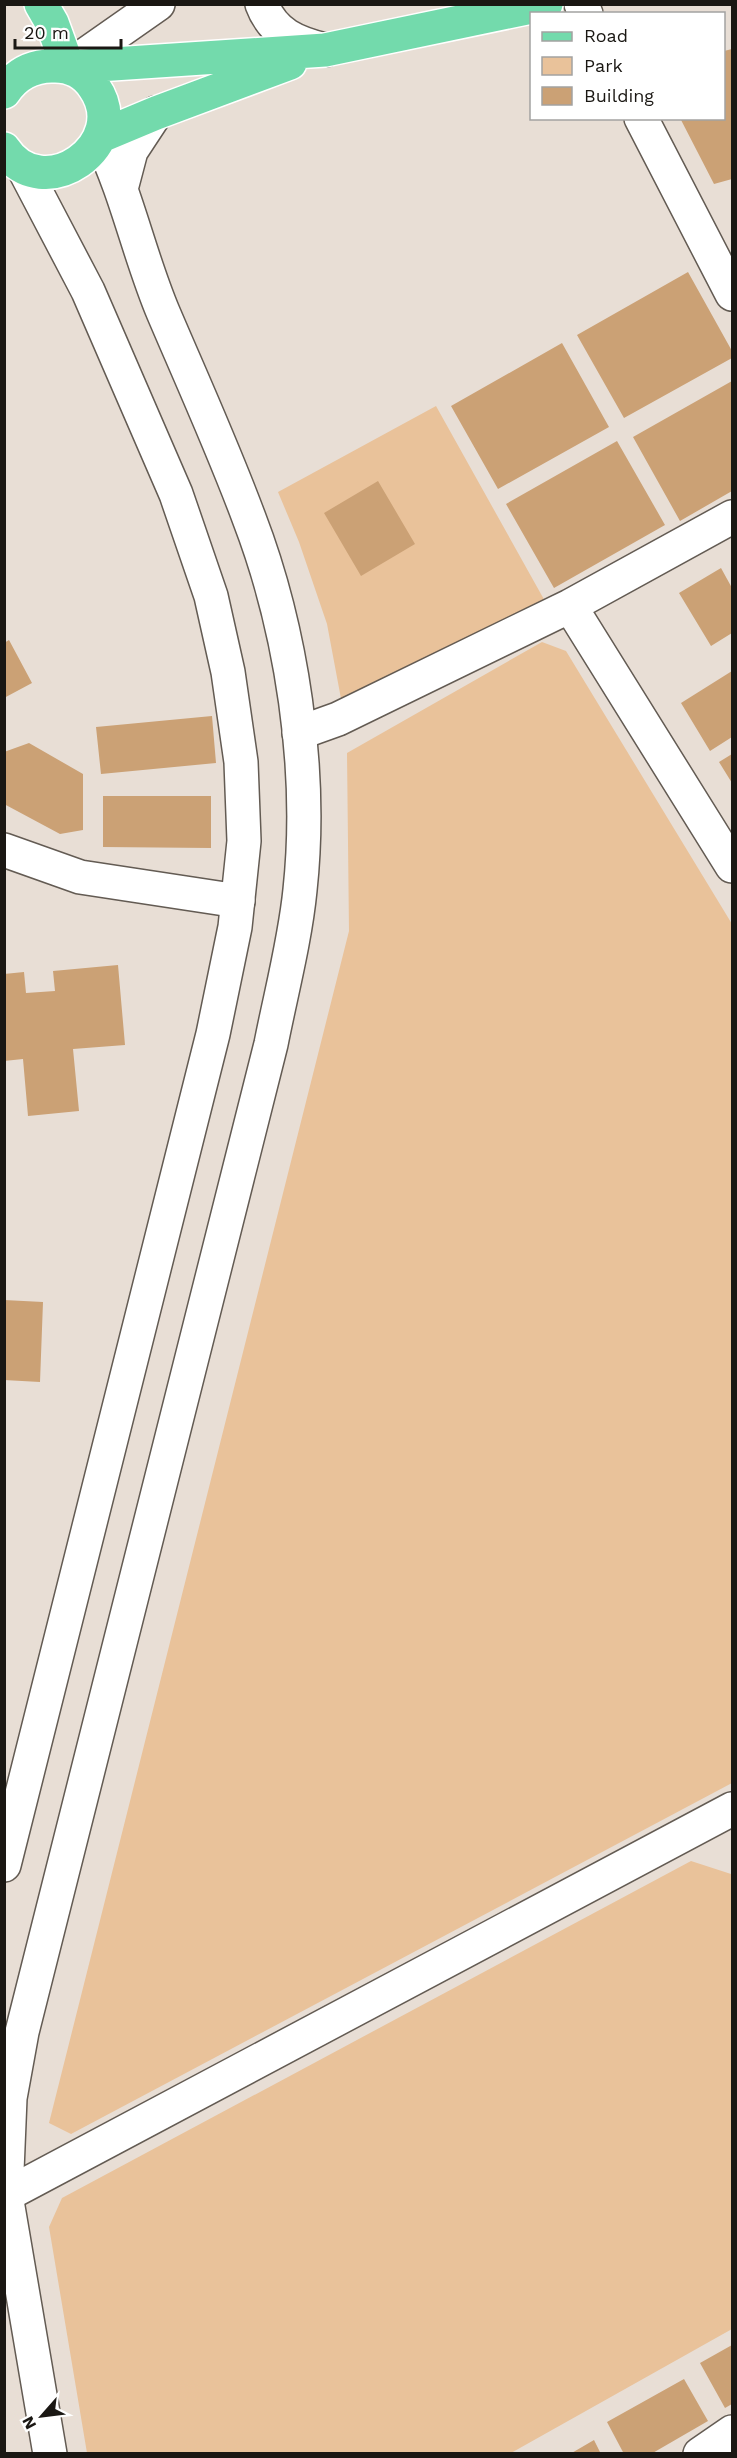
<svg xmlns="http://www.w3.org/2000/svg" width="737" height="2458" font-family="'Work Sans',sans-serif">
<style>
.green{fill:#e9c29a}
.building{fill:#cba175}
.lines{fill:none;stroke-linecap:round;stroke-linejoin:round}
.minor-casing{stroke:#635b53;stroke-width:36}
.tertiary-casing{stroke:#635b53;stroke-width:36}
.primary-casing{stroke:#fff;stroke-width:36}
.minor{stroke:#fff;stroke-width:33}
.tertiary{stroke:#fff;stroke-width:33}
.primary{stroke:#73daac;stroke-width:33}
</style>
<rect width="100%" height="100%" fill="#e8ded5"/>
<path class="green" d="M436,406l110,197 -204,101 -15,-80 -28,-82 -21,-50z
M542,642l24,9 166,273v859l-661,351 -22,-11 300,-1192 -2,-178z
M691,1861l40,13 1,2v453l-221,124h-424l-38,-226 13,-29z"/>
<path class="building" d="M732,49v130l-18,5 -34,-66h44v-67z
M688,272l44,79v7l-108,60 -47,-83z
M562,343l47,84 -111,62 -47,-83z
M732,381v110l-52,30 -47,-84z
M617,441l48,84 -111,63 -48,-84z
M378,481l37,63 -54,32 -37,-63z
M721,568l11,20v45l-21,13 -32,-53z
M9,640l23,43 -28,15v-55z
M732,671v66l-22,14 -29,-48z
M212,716l4,47 -115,11 -5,-47z
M29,743l54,31v56l-23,4 -56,-30v-52z
M732,754v29l-13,-21z
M103,796h108v52l-108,-1z
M118,965l7,80 -52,4 6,62 -51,5 -5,-57 -19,2v-87l20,-2 2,21 29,-2 -2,-20z
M4,1300l39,2 -3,80 -36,-2z
M732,2345v59l-7,4 -25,-45z
M684,2379l24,42 -57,33h-27l-17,-32z
M594,2440l7,14h-31z"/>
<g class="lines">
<g class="minor-casing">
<path id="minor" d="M581,4l5,10
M641,118l91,176
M570,606l162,260
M299,733l39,-14 232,-113 162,-89
M4,850l76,27 158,24
M4,2196l728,-387
M700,2454l32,-22"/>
</g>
<g class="tertiary-casing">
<path id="tertiary" d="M262,4c11,30 35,39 63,46
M68,67l90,-63
M121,189l10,-38 25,-38
M4,1865l209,-831 22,-107 9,-86 -3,-79 -13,-90 -17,-76 -35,-102 -88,-203 -64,-122
M50,2454l-44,-259 4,-97 12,-66 249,-988c10,-51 24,-103 29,-154 13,-120 -8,-260 -51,-372 -26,-70 -57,-138 -86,-206 -24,-57 -36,-118 -63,-173"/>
</g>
<g class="primary-casing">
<path id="primary" d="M41,4l11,19 16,44
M68,67l257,-17 221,-46
M4,92c12,-18 29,-27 51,-26 16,0 30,7 39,21 40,57 -51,121 -90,62
M101,136l55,-23 134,-50"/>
</g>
<use href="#minor" class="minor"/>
<use href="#tertiary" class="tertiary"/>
<use href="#primary" class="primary"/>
</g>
<rect width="737" height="2458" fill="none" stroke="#1a1713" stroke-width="12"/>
<rect x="530" y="12" width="195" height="108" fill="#ffffff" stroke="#a3a2a1" stroke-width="1.5"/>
<rect x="542" y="32" width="30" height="9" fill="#73daac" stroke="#a3a2a1" stroke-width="1.5"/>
<text x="584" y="42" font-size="18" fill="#1a1713">Road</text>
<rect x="542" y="57" width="30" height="18" fill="#e9c29a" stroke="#a3a2a1" stroke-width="1.5"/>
<text x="584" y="72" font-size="18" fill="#1a1713">Park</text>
<rect x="542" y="87" width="30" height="18" fill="#cba175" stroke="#a3a2a1" stroke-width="1.5"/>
<text x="584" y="102" font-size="18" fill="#1a1713">Building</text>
<g transform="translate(42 2416) rotate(242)" stroke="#ffffff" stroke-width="4.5" paint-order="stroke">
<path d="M0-4.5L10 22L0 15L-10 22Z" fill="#1a1713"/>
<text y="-9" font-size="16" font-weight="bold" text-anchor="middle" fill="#1a1713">N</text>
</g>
<path d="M15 39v9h106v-9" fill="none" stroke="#1a1713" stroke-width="3"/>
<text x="24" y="39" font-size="18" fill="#1a1713" stroke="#ffffff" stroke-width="4.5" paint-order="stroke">20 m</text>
</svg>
